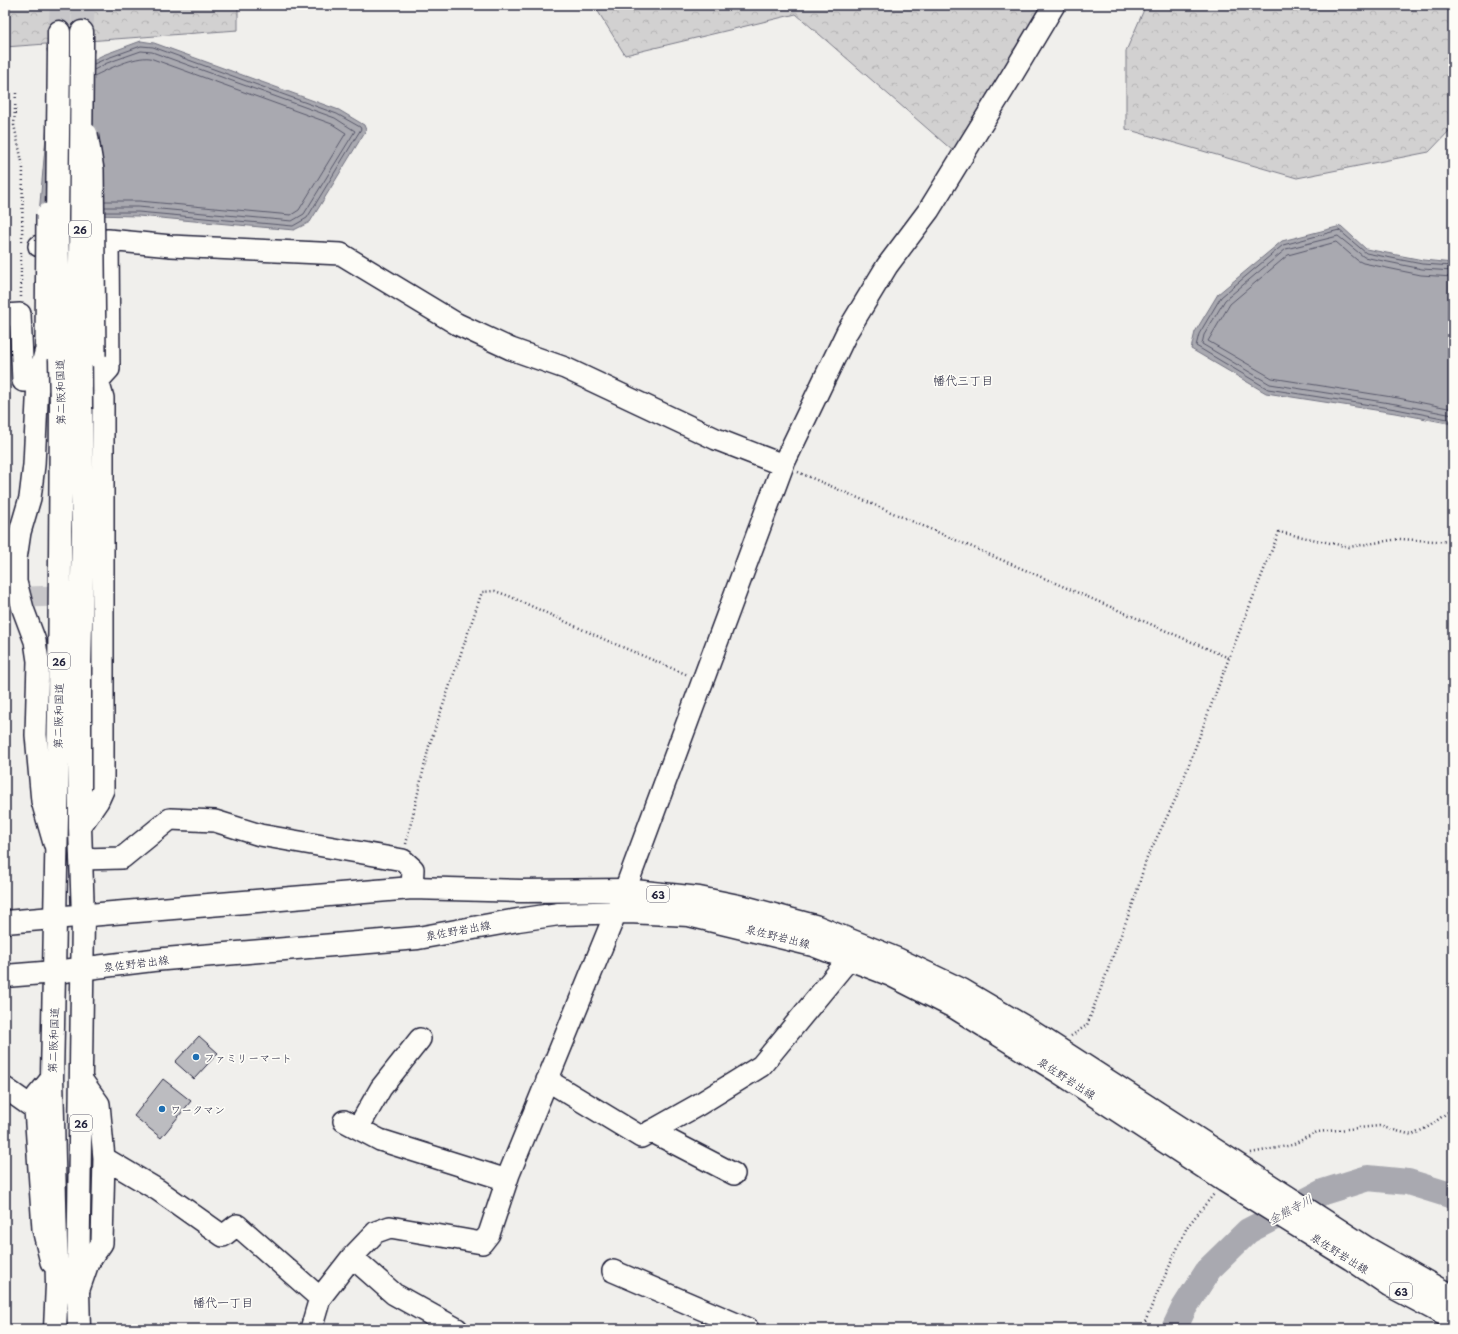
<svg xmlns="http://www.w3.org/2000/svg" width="1458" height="1334" font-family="'Playpen Sans','Klee One',sans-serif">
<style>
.forest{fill:url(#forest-crowns);stroke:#7a7a86}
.water{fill:#a9a9b0;stroke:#737381}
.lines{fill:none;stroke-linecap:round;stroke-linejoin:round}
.shore{stroke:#58586a;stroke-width:1}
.river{stroke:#a9a9b0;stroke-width:26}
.building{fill:#bcbcc0;stroke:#22223b}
.minor-tunnel{stroke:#c7c6c9;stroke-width:21;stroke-dasharray:21 10;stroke-linecap:butt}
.highway-tunnel{stroke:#c7c6c9;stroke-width:22;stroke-dasharray:22 11;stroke-linecap:butt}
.minor-casing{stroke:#22223b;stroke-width:24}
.major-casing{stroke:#22223b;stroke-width:25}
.highway-casing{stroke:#22223b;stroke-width:25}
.path{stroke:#22223b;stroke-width:2.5;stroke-dasharray:1 3;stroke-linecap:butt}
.minor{stroke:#fdfcf7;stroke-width:21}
.major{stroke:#fdfcf7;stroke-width:22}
.highway{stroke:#fdfcf7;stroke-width:22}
.minor-bridge-casing{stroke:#22223b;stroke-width:24;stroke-linecap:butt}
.highway-bridge-casing{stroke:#22223b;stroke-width:25;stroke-linecap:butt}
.minor-bridge{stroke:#fdfcf7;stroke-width:21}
.highway-bridge{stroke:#fdfcf7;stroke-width:22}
.poi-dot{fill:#1f6fb2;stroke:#fdfcf7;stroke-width:1.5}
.labels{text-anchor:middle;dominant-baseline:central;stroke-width:3.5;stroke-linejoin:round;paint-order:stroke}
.shield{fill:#fdfcf7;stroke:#646373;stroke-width:1}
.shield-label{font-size:10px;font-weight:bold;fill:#22223b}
.street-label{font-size:11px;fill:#22223b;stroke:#fdfcf7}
.poi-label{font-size:11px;fill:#22223b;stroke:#fdfcf7;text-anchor:start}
.neighbourhood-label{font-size:12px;fill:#22223b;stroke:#fdfcf7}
.water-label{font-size:12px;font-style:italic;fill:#58586a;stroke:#fdfcf7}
</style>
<defs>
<pattern id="forest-crowns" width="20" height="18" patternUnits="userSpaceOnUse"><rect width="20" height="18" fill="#d2d1d1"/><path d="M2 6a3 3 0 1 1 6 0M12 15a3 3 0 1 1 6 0" fill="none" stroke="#b4b3b4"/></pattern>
</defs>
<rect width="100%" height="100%" fill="#f0efec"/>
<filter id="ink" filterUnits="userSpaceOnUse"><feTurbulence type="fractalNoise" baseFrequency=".025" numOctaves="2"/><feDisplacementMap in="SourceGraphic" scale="8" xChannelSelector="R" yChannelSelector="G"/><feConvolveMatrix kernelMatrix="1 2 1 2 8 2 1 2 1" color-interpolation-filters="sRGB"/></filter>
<g filter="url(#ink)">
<path class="forest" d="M5,5h233v25l-233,17z
M594,5h449l-83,152 -164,-143 -171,41z
M1146,5h307v122l-24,25 -132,26 -171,-49v-78z"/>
<path class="water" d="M141,41l13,2 185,67 25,15 2,5 -56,92 -16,8 -156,-14 -99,-2 12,-133 52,-26z
M1341,226l25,23 57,11 30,3v161l-58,-11 -129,-20 -75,-44 4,-17 23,-38 64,-53z"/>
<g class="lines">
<path class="shore" d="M94,64l11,-5 36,-13 12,1 184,67 23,13 1,2 -54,89 -14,8 -155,-14h-33
M94,70l13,-7 34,-12 11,1 183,66 20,13 -51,83 -12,7 -154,-14h-33
M94,76c15,-7 40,-20 56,-18l182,66 14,9 -47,77 -8,5 -152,-14h-34
M1453,266l-31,-2 -56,-11 -27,-23 -56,15 -62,52 -22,37 -3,12 72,43 128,20 57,11
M1453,271l-31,-2 -58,-12 -26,-21 -52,13 -61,51 -21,35 -2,9 68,40 126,20 57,11
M1453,277l-32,-2 -58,-12 -6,-3 -21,-18 -48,13 -58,49 -22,37 64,37 126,20 55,11"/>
<path class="river" d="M1174,1329l10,-21 25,-39 39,-38 75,-39 45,-14 40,4 45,14"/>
</g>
<path class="building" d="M199,1036l19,17 -24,26 -19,-17z
M163,1079l28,22 -30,37 -27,-22z"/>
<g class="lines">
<path class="minor-tunnel" d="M28,597l49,-2"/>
<path class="highway-tunnel" d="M59,32l2,-27
M82,32l2,-27"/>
<g class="minor-casing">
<path id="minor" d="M108,240l63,6 170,8 116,70 54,25 54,19 151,71 67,26
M5,315l15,-1 3,67 15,-1 60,1 11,-12 -1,-129 -69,6
M46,349l-8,31 -4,85 -4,33 -10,34 -4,27v23l7,27 12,32 3,20 -2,74 6,66 12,42
M80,827l18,-26 5,-11v-392l-5,-17 -2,-15
M81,859l41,-1 48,-39 45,2 45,14 143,25 10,9 -1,19
M547,1080l94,57 57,-32 63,-39 88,-107
M5,1088l30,21 2,-13 15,-18
M35,1109l8,120 8,33
M344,1121l36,19 127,40
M358,1128l23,-40 39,-49
M651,1131l83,43
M104,1158l54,32 65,46 14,-11 83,73
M352,1257l42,37 63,35
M613,1271l135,58
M79,1289l9,-26 14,-20 2,-85 -5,-54 -18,-25
M311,1329l9,-31 32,-41 24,-25 14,-5 92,16 7,-9 20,-60 116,-284 158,-425 64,-133 40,-66 42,-56 82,-133 43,-72"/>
</g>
<g class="major-casing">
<path id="major" d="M5,922l407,-34 109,3 104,-1 74,8 49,10 67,18 82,33 65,31 61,36 342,221 88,50
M5,976l50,-4 98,-12 265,-22 100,-18 41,-6 70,-2 60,3 124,30 78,30 63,32 105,65 166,109 126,78 38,26 64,34"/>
</g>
<g class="highway-casing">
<path id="highway" d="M59,32v17
M82,50v-18
M55,1329l2,-45 -5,-206 7,-367 2,-305
M79,1329l-1,-38 5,-375 -3,-89v-159l3,-138 -2,-121"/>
</g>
<path class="path" d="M16,93l-2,32 9,41 -1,75
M21,297v-47
M798,472l431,186
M406,844l23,-98 53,-154 13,-1 14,5 99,45 80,34
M1071,1036l16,-11 48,-127 11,-38 31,-64 52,-138 50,-126 70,15 50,-8 54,3
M1251,1153l41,-8 25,-13 62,-6 33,9 18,-9 23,-18
M1142,1329l17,-40 28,-62 27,-33"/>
<use href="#minor" class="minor"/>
<use href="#major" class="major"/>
<use href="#highway" class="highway"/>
<g class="minor-bridge-casing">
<path id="minor-bridge" d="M87,134l6,36 2,186
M46,349l1,-135"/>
</g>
<g class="highway-bridge-casing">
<path id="highway-bridge" d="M59,49l-2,170 4,187
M81,409l-1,-145 2,-214"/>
</g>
<use href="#minor-bridge" class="minor-bridge"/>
<use href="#highway-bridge" class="highway-bridge"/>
</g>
</g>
<g class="poi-dot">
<circle cx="196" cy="1057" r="4"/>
<circle cx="162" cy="1109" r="4"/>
</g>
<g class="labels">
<g class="shield">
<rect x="69" y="221" width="22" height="16" rx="3"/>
<rect x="48" y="653" width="22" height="16" rx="3"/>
<rect x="647" y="886" width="22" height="16" rx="3"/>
<rect x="70" y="1115" width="22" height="16" rx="3"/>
<rect x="1390" y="1283" width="22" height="16" rx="3"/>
</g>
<g class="shield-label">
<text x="80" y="229">26</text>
<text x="59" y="661">26</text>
<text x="658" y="894">63</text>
<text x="81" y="1123">26</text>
<text x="1401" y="1291">63</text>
</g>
<g class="street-label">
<text transform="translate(60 392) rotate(-91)">第二阪和国道</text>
<text transform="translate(58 716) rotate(-89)">第二阪和国道</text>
<text transform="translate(458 930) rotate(-10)">泉佐野岩出線</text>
<text transform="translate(778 936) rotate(14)">泉佐野岩出線</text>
<text transform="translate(136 963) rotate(-7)">泉佐野岩出線</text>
<text transform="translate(53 1040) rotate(-88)">第二阪和国道</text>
<text transform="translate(1067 1078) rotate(33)">泉佐野岩出線</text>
<text transform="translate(1340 1253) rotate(32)">泉佐野岩出線</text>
</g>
<g class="poi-label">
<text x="204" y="1057">ファミリーマート</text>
<text x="170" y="1109">ワークマン</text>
</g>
<g class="neighbourhood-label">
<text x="963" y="380">幡代三丁目</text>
<text x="223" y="1302">幡代一丁目</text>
</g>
<g class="water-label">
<text transform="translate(1290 1209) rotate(-28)">金熊寺川</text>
</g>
</g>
<rect width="1458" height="1334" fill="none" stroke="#fdfcf7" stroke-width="20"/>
<rect x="10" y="10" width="1438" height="1314" fill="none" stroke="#22223b" stroke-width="1.5" filter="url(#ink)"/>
</svg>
